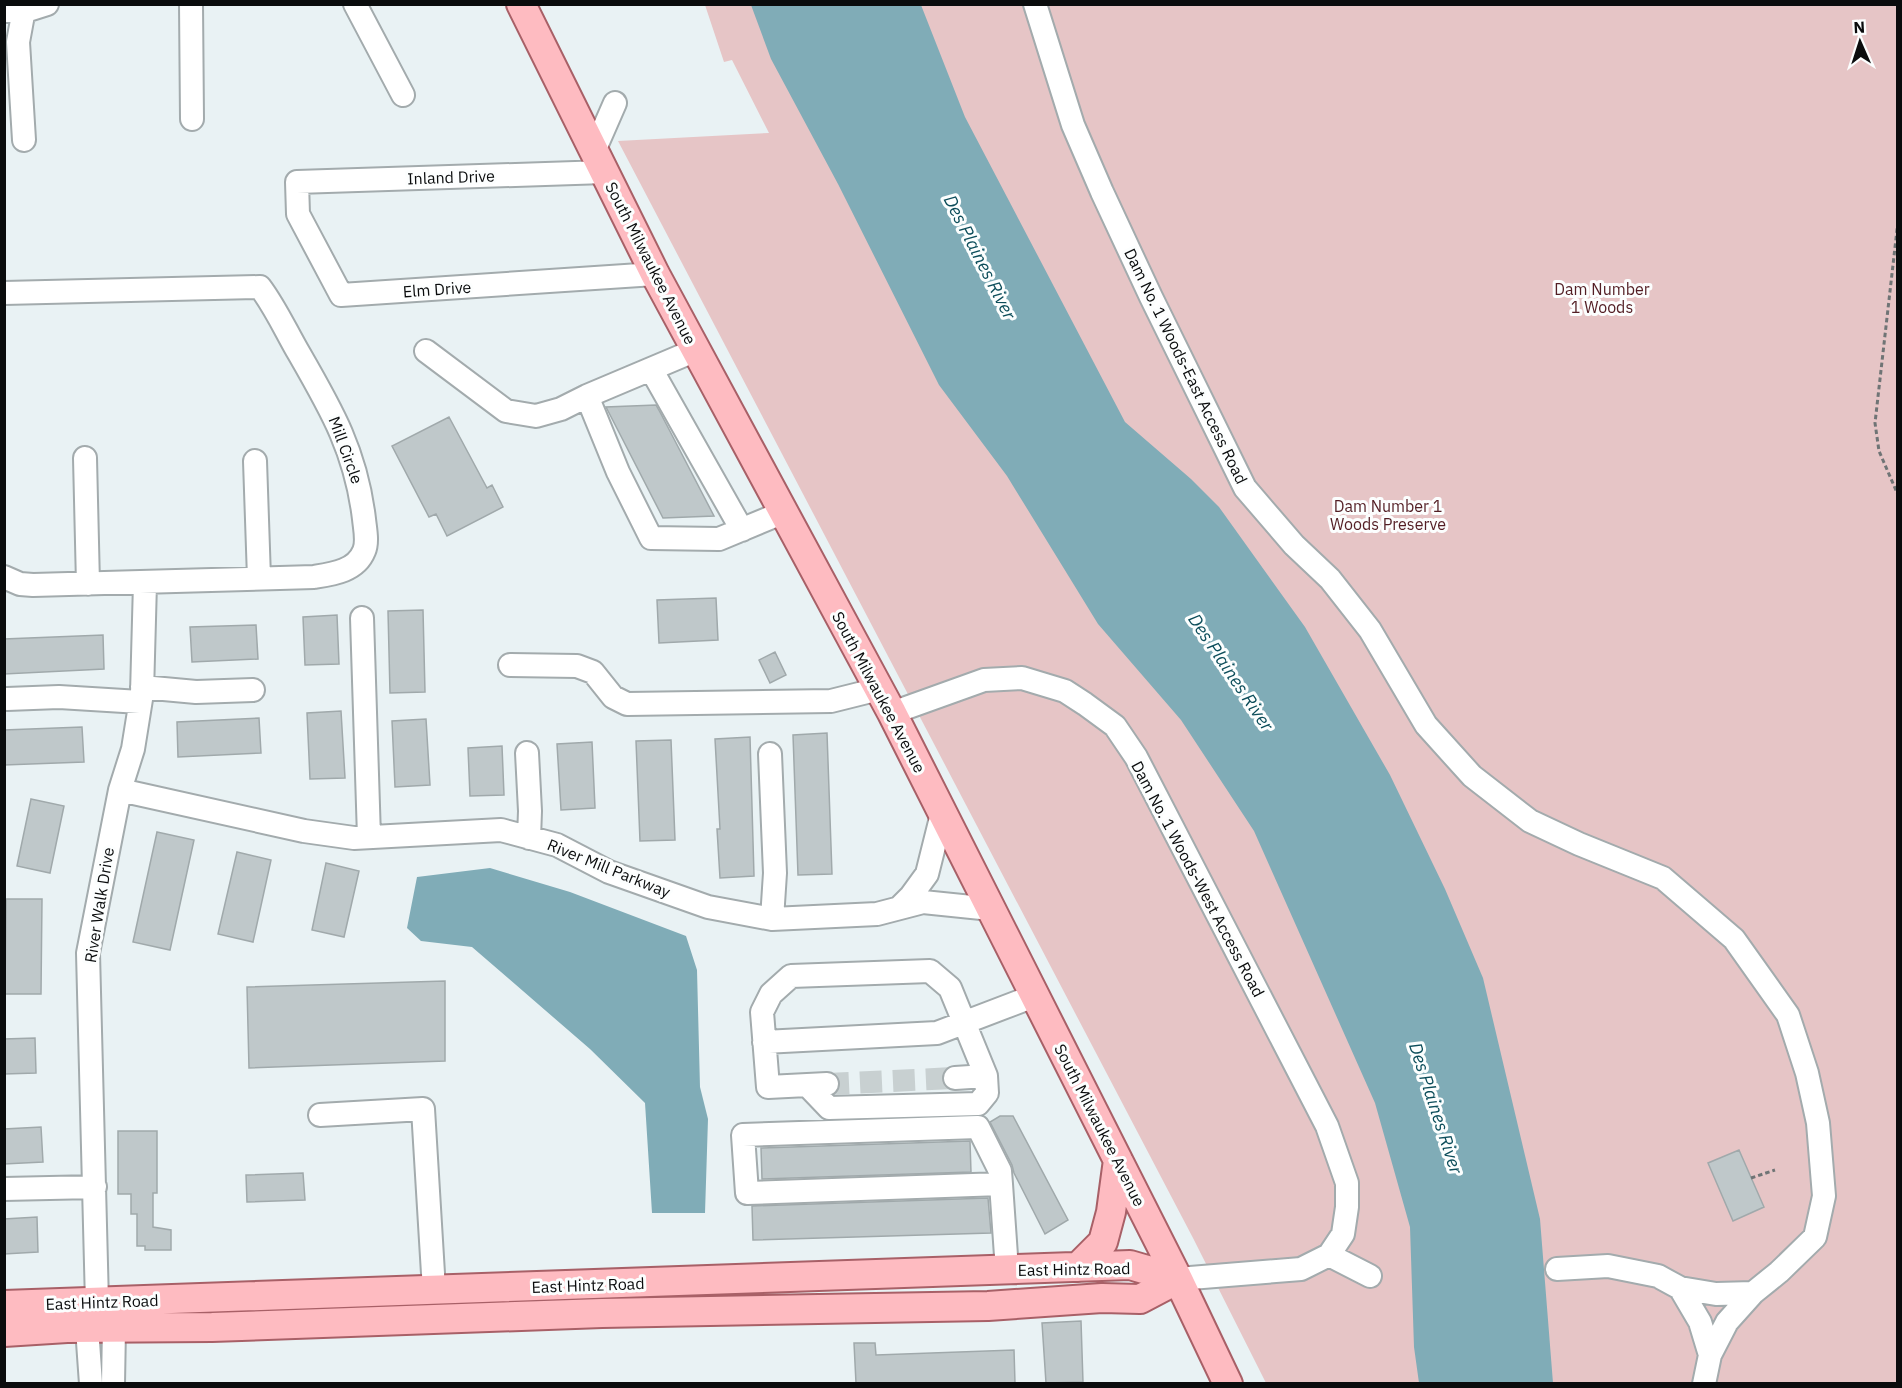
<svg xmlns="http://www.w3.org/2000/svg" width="1902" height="1388" font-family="'IBM Plex Sans',sans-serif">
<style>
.green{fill:#e6c5c6}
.water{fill:#80acb7}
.building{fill:#bfc8ca;stroke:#a0a9ab;stroke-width:1.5}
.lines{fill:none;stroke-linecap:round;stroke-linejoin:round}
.minor-tunnel{stroke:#c8d0d1;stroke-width:22;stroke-dasharray:22 11;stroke-linecap:butt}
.minor-casing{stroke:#a3abad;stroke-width:26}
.major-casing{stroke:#a86067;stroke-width:32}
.path{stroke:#6f7475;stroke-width:3;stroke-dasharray:4.5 3;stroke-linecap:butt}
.minor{stroke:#fff;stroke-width:22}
.major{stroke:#febbc1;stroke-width:28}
.labels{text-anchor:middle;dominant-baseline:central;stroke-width:6;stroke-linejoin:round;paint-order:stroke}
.street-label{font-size:16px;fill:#0a0c0d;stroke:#fcfefe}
.park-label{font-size:16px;fill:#531e24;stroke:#fcfefe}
.water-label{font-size:18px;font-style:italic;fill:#0c4d5a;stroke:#fcfefe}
</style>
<rect width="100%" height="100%" fill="#e9f2f4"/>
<path class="green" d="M705,5h1192v1378h-631l-73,-145 -575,-1097 151,-8 -37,-73 -8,2z"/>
<path class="water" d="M751,5h170l44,112 160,305 66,57 28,28 86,120 85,148 55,114 38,89 57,241 13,164h-134l-5,-36 -4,-120 -35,-124 -121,-272 -73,-111 -83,-96 -91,-148 -68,-91 -101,-201 -67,-125z
M490,868l80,24 116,44 11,34 3,117 8,32 -3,94h-53l-7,-110 -55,-54 -118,-102 -51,-6 -14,-13 10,-51z"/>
<path class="building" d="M656,405l5,9 53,102 -51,2 -57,-111z
M449,417l38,71 5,-3 11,22 -56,29 -11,-22 -7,3 -37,-71z
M716,598l2,42 -59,3 -2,-43z
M423,610l2,82 -35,1 -2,-82z
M337,615l2,49 -34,1 -2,-48z
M256,625l2,34 -66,3 -2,-35z
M103,635l1,34 -100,5v-35z
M775,652l11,23 -16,8 -11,-23z
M341,711l4,67 -35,1 -3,-66z
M259,718l2,35 -83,4 -1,-35z
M426,719l4,66 -35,2 -3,-66z
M82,727l2,35 -80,3v-35z
M827,733l5,141 -34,1 -5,-140z
M750,737l4,139 -34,2 -3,-49h3l-5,-90z
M671,740l4,100 -35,1 -4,-100z
M592,742l3,66 -34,2 -4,-66z
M502,746l2,49 -34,1 -2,-48z
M31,799l33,7 -14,67 -33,-7z
M157,832l37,8 -24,110 -37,-8z
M237,852l34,8 -18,82 -35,-8z
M326,863l33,8 -15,66 -32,-7z
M6,899h36l-1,95h-36z
M445,981v80l-196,7 -2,-81z
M35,1038l1,35 -32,1v-35z
M1000,1116h13l55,104 -23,14 -31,-61 -2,-8 -22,-43z
M41,1127l2,35 -39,2v-35z
M118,1131h39v62h-4v34l18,3v20h-26v-4h-8v-32h-6v-20h-13z
M970,1141l1,31 -209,7 -1,-31z
M1739,1150l25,57 -31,14 -25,-58z
M303,1173l2,27 -58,2 -1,-27z
M988,1198l3,35 -238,7 -1,-34z
M37,1217l1,35 -34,2v-35z
M1081,1321l2,61 -37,1 -4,-60z
M854,1343h21l1,12 138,-5 1,33h-159z"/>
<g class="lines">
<path class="minor-tunnel" d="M827,1084l128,-6"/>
<g class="minor-casing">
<path id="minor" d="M191,4l1,115
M355,4l48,91
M1035,4l38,121 29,67 49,105 94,191 49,57 36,34 40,51 56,95 46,51 58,45 49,23 84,34 71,61 54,76 19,58 11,50 6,73 -9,41 -36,35 -26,21 -26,29 -17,33 -6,29
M4,11h21l22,-7
M24,140l-6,-98 7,-38
M594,151l21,-48
M605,172l-308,10 1,32 43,81 314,-21
M4,293l256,-6c15,20 25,42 37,63 34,59 59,101 67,169 1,10 4,23 0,32 -8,20 -31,23 -50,26l-281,8 -13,-1 -16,-7
M696,350l-109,46 31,76 33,66 68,1 65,-27
M426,351l80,60 30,5 25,-7 26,-13
M651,369l91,161
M85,458l3,126
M255,461l4,117
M362,618l7,219
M510,665l67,1 16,6 20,25 14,7 204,-3 48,-12
M142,687l54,5 57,-2
M7,699l52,-2 81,5
M892,713l92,-33 38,-2 43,13 20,13 30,22 21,31 191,369 20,57v24l-4,27 -14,21 -28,14 -123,10
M527,753l3,58 -1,27
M770,754l5,119 -3,46
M120,790l184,41 50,7 147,-8 56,15 52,27 99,35 64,12 105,-5 46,-12 68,7
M900,907l11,-11 16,-22 15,-60
M764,1042l173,-9 97,-37
M955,1078l31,-2
M807,1085l22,23 149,-4 9,-11 -1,-17 -36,-88 -20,-17 -139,5 -20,18 -9,18 6,75 59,-3
M320,1115l103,-6 11,181
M1001,1184l-254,9 -4,-58 235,-8 22,44 1,13 6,86
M4,1189l91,-2
M1329,1255l41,21
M1557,1269l51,-3 50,10 22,12 36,6 37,-1
M1680,1288l20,34 10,33
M104,1314l10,14 -1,56
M91,1384l-4,-56 10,-25 -9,-350 32,-163 13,-41 9,-56 3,-110"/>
</g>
<g class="major-casing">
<path id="major" d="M521,4l134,270 237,439 286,566 50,105
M1078,1267l25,-25 8,-30 7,-52
M4,1305l1126,-40 48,14
M4,1332l63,-4 145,-1 390,-14 386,-7 114,-8 38,1 38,-20"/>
</g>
<path class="path" d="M1898,221l-23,202 4,28 19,44
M1751,1178l24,-8"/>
<use href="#minor" class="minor"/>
<use href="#major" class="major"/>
</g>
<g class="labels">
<g class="street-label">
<text transform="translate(451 177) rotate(-2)">Inland Drive</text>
<text transform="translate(651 263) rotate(63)">South Milwaukee Avenue</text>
<text transform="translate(437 289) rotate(-4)">Elm Drive</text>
<text transform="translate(1186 366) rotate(64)">Dam No. 1 Woods-East Access Road</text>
<text transform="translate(346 450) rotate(70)">Mill Circle</text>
<text transform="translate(879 692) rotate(62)">South Milwaukee Avenue</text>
<text transform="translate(609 868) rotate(22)">River Mill Parkway</text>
<text transform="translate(1198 879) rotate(62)">Dam No. 1 Woods-West Access Road</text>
<text transform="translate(99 905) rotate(-81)">River Walk Drive</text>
<text transform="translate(1100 1125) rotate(63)">South Milwaukee Avenue</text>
<text transform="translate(1074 1269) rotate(-1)">East Hintz Road</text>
<text transform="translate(588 1285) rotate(-2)">East Hintz Road</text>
<text transform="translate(102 1302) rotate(-2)">East Hintz Road</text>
</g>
<g class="park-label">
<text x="1602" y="289">Dam Number<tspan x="1602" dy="18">1 Woods</tspan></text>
<text x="1388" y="506">Dam Number 1<tspan x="1388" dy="18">Woods Preserve</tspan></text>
</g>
<g class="water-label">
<text transform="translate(980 257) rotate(63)">Des Plaines River</text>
<text transform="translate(1231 672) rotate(56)">Des Plaines River</text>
<text transform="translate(1436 1108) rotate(72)">Des Plaines River</text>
</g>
</g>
<rect width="1902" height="1388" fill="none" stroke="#0a0c0d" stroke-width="12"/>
<g transform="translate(1860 42) rotate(357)" stroke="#fcfefe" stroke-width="4.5" paint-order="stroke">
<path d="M0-4.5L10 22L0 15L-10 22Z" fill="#0a0c0d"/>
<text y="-9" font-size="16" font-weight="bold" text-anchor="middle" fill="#0a0c0d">N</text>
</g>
</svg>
